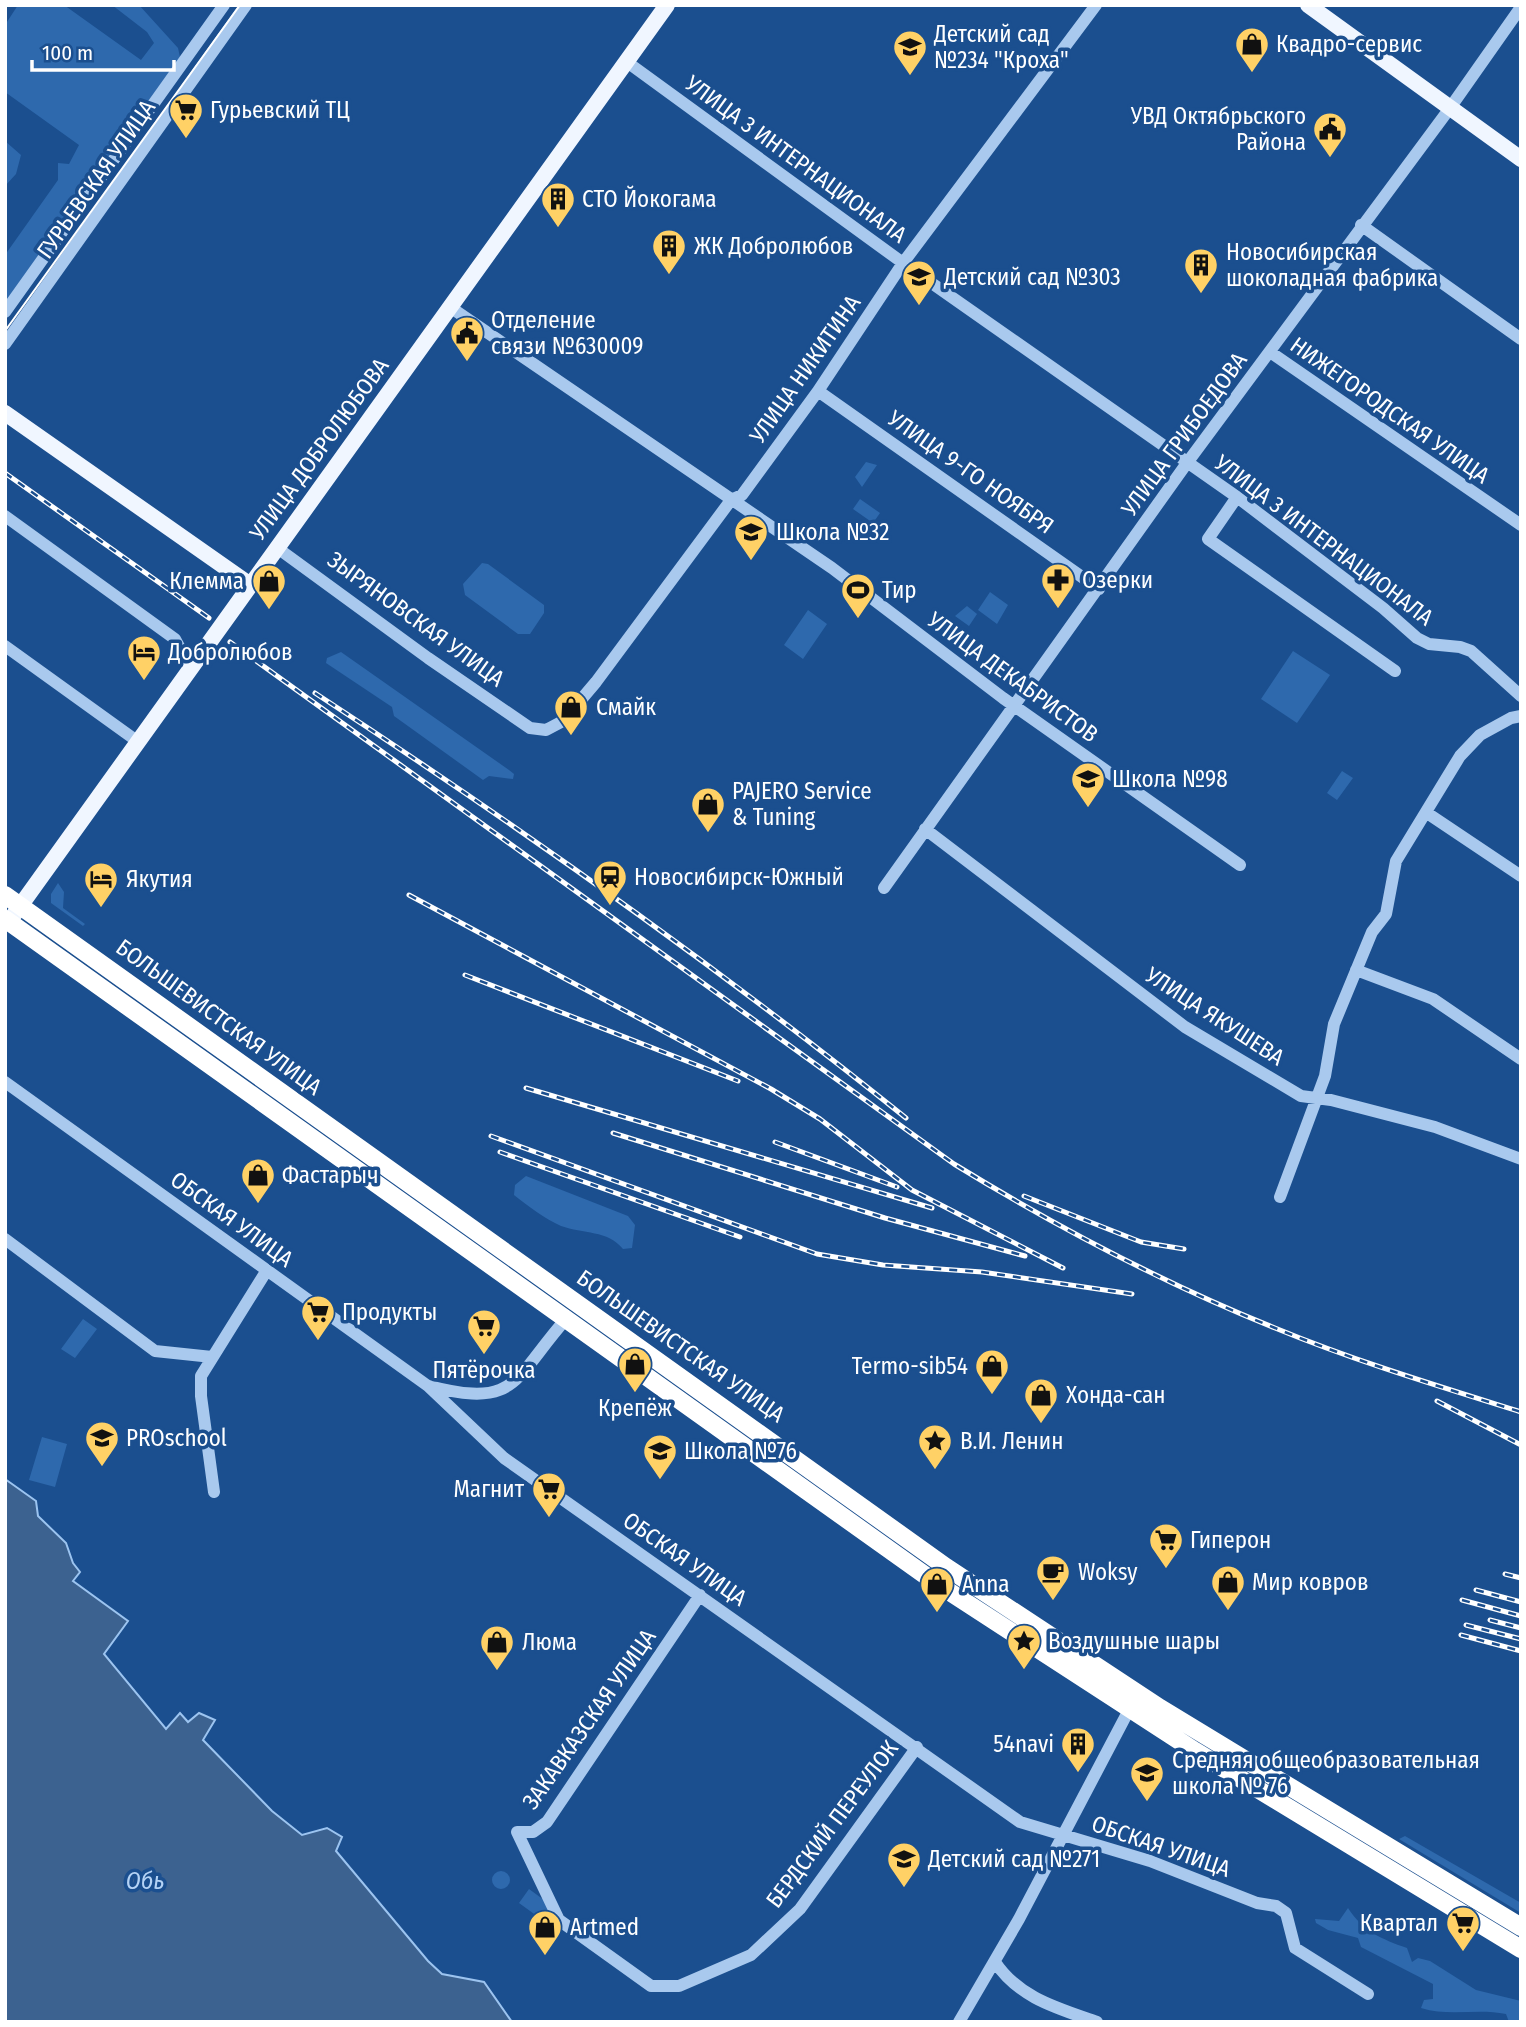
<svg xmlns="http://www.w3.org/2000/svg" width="1526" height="2027" font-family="'Fira Sans Condensed',sans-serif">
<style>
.green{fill:#2e69ad}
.water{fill:#3c6290;stroke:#9cc4f0;stroke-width:2}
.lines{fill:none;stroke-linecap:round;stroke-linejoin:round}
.minor{stroke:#a9c9ee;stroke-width:12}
.major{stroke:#f0f6ff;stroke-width:16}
.highway{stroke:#fff;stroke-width:18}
.tram{stroke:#fff;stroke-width:2}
.rail-casing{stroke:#fff;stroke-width:5}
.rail{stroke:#1b4f8f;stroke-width:2.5;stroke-dasharray:8;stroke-linecap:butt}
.labels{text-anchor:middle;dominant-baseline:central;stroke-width:7;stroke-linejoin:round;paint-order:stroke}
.poi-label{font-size:23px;fill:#fff;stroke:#1b4f8f;text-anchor:start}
.street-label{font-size:23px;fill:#fff;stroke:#1b4f8f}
.water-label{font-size:24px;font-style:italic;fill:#b5d3f5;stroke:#1b4f8f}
</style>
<rect width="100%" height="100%" fill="#1b4f8f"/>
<path class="green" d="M18,5h46l77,55 13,-17 -7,-11 -35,-27h27l39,43 2,9 -175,245v-47l53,-75v-17l11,1 10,-19 -74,-53v-67z
M5,141l16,14 -5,19 -11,12z
M866,462l11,3 -15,22 -7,-10z
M860,499l20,14 -7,10 -20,-14z
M482,563l6,1 56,41v8l-14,21h-12l-53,-39 -2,-11z
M990,592l18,13 -11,19 -19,-14z
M967,606l10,8 -8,12 -14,-10z
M808,610l19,14 -24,35 -19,-14z
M1293,651l37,24 -33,48 -36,-24z
M341,652l168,118 5,4 -1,5 -24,-3 -6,4 -89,-64 -2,-9 -66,-44 1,-5z
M1342,771l11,7 -16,22 -10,-7z
M58,883l6,9 -1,16 22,16 -2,2 -32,-23v-9z
M526,1176l102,40 7,9 -3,23 -9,1c-15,-19 -40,-15 -62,-23 -16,-7 -33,-20 -47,-31l1,-10z
M83,1319l14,10 -22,29 -14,-9z
M42,1437l25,7 -12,43 -26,-7z
M1405,1836l116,67v10l-122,-74z
M492 1880a9 9 0 1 1 18 0a9 9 0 1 1-18 0Z
M529,1889l15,11 8,18 -4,6 -29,-21z
M1348,1908c15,23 33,31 59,40l5,14 6,-4 12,3 46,29 45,11v21h-12l-3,-8c-29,-6 -56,3 -85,-6l3,-8 9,-1v-15l-72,-37 -3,-9 -30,-8 -12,-7 -1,-4 24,2z"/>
<path class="water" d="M5,1479l31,22 2,15 28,27 7,20 7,9 -7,9 55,40 -24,33 62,75 14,-16 8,9 11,-9 16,7 -12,20 69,71 30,24 25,-7 15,9 -6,14 92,110 14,13 42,8 28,40h-507z"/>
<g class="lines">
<path class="minor" d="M627,62l276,201 334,234 146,111 34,30 12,6 31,3 11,4 50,45
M1361,225l160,114
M450,307l382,261 171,130 237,167
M5,312l219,-307
M5,344l241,-339
M1270,352l251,173
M818,391l281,198
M1237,497l-29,42 187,132
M5,516l170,123 15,28
M276,547l152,111 102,70 16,2 17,-9 33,-39 135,-182 11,-5 76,-104 85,-128 193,-258
M5,646l132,95
M1427,813l94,63
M925,829l260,198 116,69 30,4 104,27 86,32
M884,888l303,-425 263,-355 71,-101
M1356,970l77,29 88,60
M5,1082l423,304 76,72 516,364 130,39 107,42 19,3 10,7 9,35 73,46
M1280,1197l45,-121 9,-52 38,-92 14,-18 10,-53 64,-105 20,-21 31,-17 10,-2
M5,1239l150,112 57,6
M429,1386c89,23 84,-7 137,-67
M214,1492l-13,-96v-20l66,-106
M700,1595l-153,227 -14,10h-16l42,88 92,66h28l72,-31 49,-46 117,-162
M995,1962c24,36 62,46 102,60
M959,2022l60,-103 111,-211"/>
<path class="major" d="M1308,5l213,154
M5,413l244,171
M13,916l654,-911"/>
<path class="highway" d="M5,895l941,672 214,141 361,219
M5,919l931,664 259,168 326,198"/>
<path class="tram" d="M5,331l235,-326"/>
<g class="rail-casing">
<path id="rail" d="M5,473l204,145
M230,642l724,522c103,63 209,119 321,164 80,33 163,58 246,84
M315,693c202,132 402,273 591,425
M409,895l362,194 49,30 92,71 151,78
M465,975l273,106
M526,1088l406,120
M613,1133l272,85 140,38
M491,1136l326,118 66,11 99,7 150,22
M775,1142l122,45
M500,1152l240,85
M1024,1196l117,46 43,7
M1437,1401l84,44
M1505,1574l16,4
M1476,1590l45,12
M1462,1600l59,16
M1490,1620l31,8
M1466,1625l55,14
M1461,1635l60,16"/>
</g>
<use href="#rail" class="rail"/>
</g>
<defs>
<g id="shop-pin" transform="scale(1.75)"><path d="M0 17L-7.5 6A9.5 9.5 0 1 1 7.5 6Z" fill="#ffd166" stroke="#1b4f8f"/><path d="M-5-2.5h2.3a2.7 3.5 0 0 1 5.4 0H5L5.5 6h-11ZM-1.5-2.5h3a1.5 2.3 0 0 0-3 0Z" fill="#111"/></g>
<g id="school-pin" transform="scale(1.75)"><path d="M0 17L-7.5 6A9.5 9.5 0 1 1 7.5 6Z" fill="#ffd166" stroke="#1b4f8f"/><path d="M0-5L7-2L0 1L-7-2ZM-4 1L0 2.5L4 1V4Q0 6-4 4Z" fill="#111"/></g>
<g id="supermarket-pin" transform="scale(1.75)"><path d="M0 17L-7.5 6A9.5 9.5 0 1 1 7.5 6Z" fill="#ffd166" stroke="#1b4f8f"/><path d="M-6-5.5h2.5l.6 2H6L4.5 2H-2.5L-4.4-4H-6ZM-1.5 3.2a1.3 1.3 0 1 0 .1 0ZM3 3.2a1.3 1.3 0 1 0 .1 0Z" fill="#111"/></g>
<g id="civic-pin" transform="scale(1.75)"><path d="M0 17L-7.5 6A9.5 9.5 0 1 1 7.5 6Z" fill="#ffd166" stroke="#1b4f8f"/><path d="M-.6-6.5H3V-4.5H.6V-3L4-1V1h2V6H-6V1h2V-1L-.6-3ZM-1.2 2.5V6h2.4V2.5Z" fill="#111"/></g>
<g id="building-pin" transform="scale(1.75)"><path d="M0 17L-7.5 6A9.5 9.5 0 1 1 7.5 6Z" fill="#ffd166" stroke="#1b4f8f"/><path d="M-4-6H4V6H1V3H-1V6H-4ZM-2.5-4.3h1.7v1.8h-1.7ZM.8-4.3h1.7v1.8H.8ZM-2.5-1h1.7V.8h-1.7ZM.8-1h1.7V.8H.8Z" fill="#111"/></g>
<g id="pharmacy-pin" transform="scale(1.75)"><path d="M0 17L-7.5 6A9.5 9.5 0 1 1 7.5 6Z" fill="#ffd166" stroke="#1b4f8f"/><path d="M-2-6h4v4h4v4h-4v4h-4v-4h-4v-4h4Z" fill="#111"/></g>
<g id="stadium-pin" transform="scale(1.75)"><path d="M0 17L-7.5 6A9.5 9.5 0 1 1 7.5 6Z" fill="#ffd166" stroke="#1b4f8f"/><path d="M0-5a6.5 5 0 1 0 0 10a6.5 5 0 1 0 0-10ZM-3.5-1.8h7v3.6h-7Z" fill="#111"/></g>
<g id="hotel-pin" transform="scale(1.75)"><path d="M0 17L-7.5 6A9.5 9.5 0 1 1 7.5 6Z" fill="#ffd166" stroke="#1b4f8f"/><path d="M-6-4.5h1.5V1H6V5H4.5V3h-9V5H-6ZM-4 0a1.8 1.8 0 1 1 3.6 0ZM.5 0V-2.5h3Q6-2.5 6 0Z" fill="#111"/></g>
<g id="station-pin" transform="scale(1.75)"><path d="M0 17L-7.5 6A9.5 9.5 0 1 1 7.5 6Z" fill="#ffd166" stroke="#1b4f8f"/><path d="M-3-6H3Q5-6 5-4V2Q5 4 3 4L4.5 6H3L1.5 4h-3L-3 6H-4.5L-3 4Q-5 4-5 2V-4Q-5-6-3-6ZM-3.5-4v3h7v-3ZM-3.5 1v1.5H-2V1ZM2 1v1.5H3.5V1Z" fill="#111"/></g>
<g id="sight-pin" transform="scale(1.75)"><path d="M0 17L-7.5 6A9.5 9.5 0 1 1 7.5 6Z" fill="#ffd166" stroke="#1b4f8f"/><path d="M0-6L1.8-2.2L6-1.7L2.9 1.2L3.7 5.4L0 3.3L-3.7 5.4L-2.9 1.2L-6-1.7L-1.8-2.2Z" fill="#111"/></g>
<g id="cafe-pin" transform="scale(1.75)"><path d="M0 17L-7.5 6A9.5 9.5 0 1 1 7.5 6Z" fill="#ffd166" stroke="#1b4f8f"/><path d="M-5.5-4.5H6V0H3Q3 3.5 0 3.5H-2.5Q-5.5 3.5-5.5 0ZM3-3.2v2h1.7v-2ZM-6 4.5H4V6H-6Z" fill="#111"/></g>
</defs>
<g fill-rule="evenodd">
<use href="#shop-pin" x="1252" y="44"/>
<use href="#school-pin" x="910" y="47"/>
<use href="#supermarket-pin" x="186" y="110"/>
<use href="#civic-pin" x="1330" y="129"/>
<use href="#building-pin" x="558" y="199"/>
<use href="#building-pin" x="669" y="246"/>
<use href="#building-pin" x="1201" y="265"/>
<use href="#school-pin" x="919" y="277"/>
<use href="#civic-pin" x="467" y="333"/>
<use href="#school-pin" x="751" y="532"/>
<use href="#pharmacy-pin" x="1058" y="580"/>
<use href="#shop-pin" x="269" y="581"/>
<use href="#stadium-pin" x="858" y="590"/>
<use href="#hotel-pin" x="144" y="652"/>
<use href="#shop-pin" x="571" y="707"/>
<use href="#school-pin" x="1088" y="779"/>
<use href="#shop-pin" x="708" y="804"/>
<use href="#station-pin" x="610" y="877"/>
<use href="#hotel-pin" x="101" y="879"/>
<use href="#shop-pin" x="258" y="1175"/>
<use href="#supermarket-pin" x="318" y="1312"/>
<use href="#supermarket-pin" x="484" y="1326"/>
<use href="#shop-pin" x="635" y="1364"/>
<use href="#shop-pin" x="992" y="1366"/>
<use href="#shop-pin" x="1041" y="1395"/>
<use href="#school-pin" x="102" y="1438"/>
<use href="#sight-pin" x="935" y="1441"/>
<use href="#school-pin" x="660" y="1451"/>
<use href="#supermarket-pin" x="549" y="1489"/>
<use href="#supermarket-pin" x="1166" y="1540"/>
<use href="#cafe-pin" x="1053" y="1572"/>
<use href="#shop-pin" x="1228" y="1582"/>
<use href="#shop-pin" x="937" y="1584"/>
<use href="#sight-pin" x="1024" y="1641"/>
<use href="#shop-pin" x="497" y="1642"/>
<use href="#building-pin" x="1078" y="1744"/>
<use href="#school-pin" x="1147" y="1773"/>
<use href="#school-pin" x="904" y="1859"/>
<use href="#supermarket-pin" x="1463" y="1923"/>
<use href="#shop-pin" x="545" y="1927"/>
</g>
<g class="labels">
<g class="poi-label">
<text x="934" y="34">Детский сад<tspan x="934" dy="26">№234 "Кроха"</tspan></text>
<text x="1276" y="44">Квадро-сервис</text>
<text x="210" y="110">Гурьевский ТЦ</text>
<text x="1306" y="116" text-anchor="end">УВД Октябрьского<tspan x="1306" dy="26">Района</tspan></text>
<text x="582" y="199">СТО Йокогама</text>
<text x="694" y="246">ЖК Добролюбов</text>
<text x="1226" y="252">Новосибирская<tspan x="1226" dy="26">шоколадная фабрика</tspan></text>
<text x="944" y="277">Детский сад №303</text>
<text x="491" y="320">Отделение<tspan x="491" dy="26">связи №630009</tspan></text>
<text x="776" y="532">Школа №32</text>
<text x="1082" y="580">Озерки</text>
<text x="244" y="581" text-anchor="end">Клемма</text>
<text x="882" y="590">Тир</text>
<text x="168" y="652">Добролюбов</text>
<text x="596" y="707">Смайк</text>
<text x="1112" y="779">Школа №98</text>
<text x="732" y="791">PAJERO Service<tspan x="732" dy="26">&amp; Tuning</tspan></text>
<text x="634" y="877">Новосибирск-Южный</text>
<text x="126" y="879">Якутия</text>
<text x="282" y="1175">Фастарыч</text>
<text x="342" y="1312">Продукты</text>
<text x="968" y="1366" text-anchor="end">Termo-sib54</text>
<text x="484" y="1370" text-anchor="middle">Пятёрочка</text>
<text x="1066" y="1395">Хонда-сан</text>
<text x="635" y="1408" text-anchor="middle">Крепёж</text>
<text x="126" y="1438">PROschool</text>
<text x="960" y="1441">В.И. Ленин</text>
<text x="684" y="1451">Школа №76</text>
<text x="524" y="1489" text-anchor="end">Магнит</text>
<text x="1190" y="1540">Гиперон</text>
<text x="1078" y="1572">Woksy</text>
<text x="1252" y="1582">Мир ковров</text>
<text x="962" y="1584">Anna</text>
<text x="1048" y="1641">Воздушные шары</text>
<text x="522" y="1642">Люма</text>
<text x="1054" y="1744" text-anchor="end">54navi</text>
<text x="1172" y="1760">Средняя общеобразовательная<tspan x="1172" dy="26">школа № 76</tspan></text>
<text x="928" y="1859">Детский сад №271</text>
<text x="1438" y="1923" text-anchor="end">Квартал</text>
<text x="570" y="1927">Artmed</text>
</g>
<g class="street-label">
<text transform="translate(796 159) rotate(36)">УЛИЦА 3 ИНТЕРНАЦИОНАЛА</text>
<text transform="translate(96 179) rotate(-55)">ГУРЬЕВСКАЯ УЛИЦА</text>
<text transform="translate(805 369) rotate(-55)">УЛИЦА НИКИТИНА</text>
<text transform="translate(1390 410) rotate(35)">НИЖЕГОРОДСКАЯ УЛИЦА</text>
<text transform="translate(1184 434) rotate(-54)">УЛИЦА ГРИБОЕДОВА</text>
<text transform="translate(319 449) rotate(-54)">УЛИЦА ДОБРОЛЮБОВА</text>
<text transform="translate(971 472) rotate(35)">УЛИЦА 9-ГО НОЯБРЯ</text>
<text transform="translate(1324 540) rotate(37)">УЛИЦА 3 ИНТЕРНАЦИОНАЛА</text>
<text transform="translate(416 619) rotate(36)">ЗЫРЯНОВСКАЯ УЛИЦА</text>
<text transform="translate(1013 677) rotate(36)">УЛИЦА ДЕКАБРИСТОВ</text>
<text transform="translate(1215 1016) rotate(33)">УЛИЦА ЯКУШЕВА</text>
<text transform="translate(219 1017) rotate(36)">БОЛЬШЕВИСТСКАЯ УЛИЦА</text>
<text transform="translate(232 1219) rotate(36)">ОБСКАЯ УЛИЦА</text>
<text transform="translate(681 1346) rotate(35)">БОЛЬШЕВИСТСКАЯ УЛИЦА</text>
<text transform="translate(685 1559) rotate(35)">ОБСКАЯ УЛИЦА</text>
<text transform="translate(589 1719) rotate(-55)">ЗАКАВКАЗСКАЯ УЛИЦА</text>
<text transform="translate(832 1824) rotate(-53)">БЕРДСКИЙ ПЕРЕУЛОК</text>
<text transform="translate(1161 1846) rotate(19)">ОБСКАЯ УЛИЦА</text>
</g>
<g class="water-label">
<text x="145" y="1881">Обь</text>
</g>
</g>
<rect width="1526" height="2027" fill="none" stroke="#ffffff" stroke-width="14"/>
<path d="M32 60v10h142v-10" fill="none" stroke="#ffffff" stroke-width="3.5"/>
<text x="42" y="60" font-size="21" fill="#ffffff" stroke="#1b4f8f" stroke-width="5" paint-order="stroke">100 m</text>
</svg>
